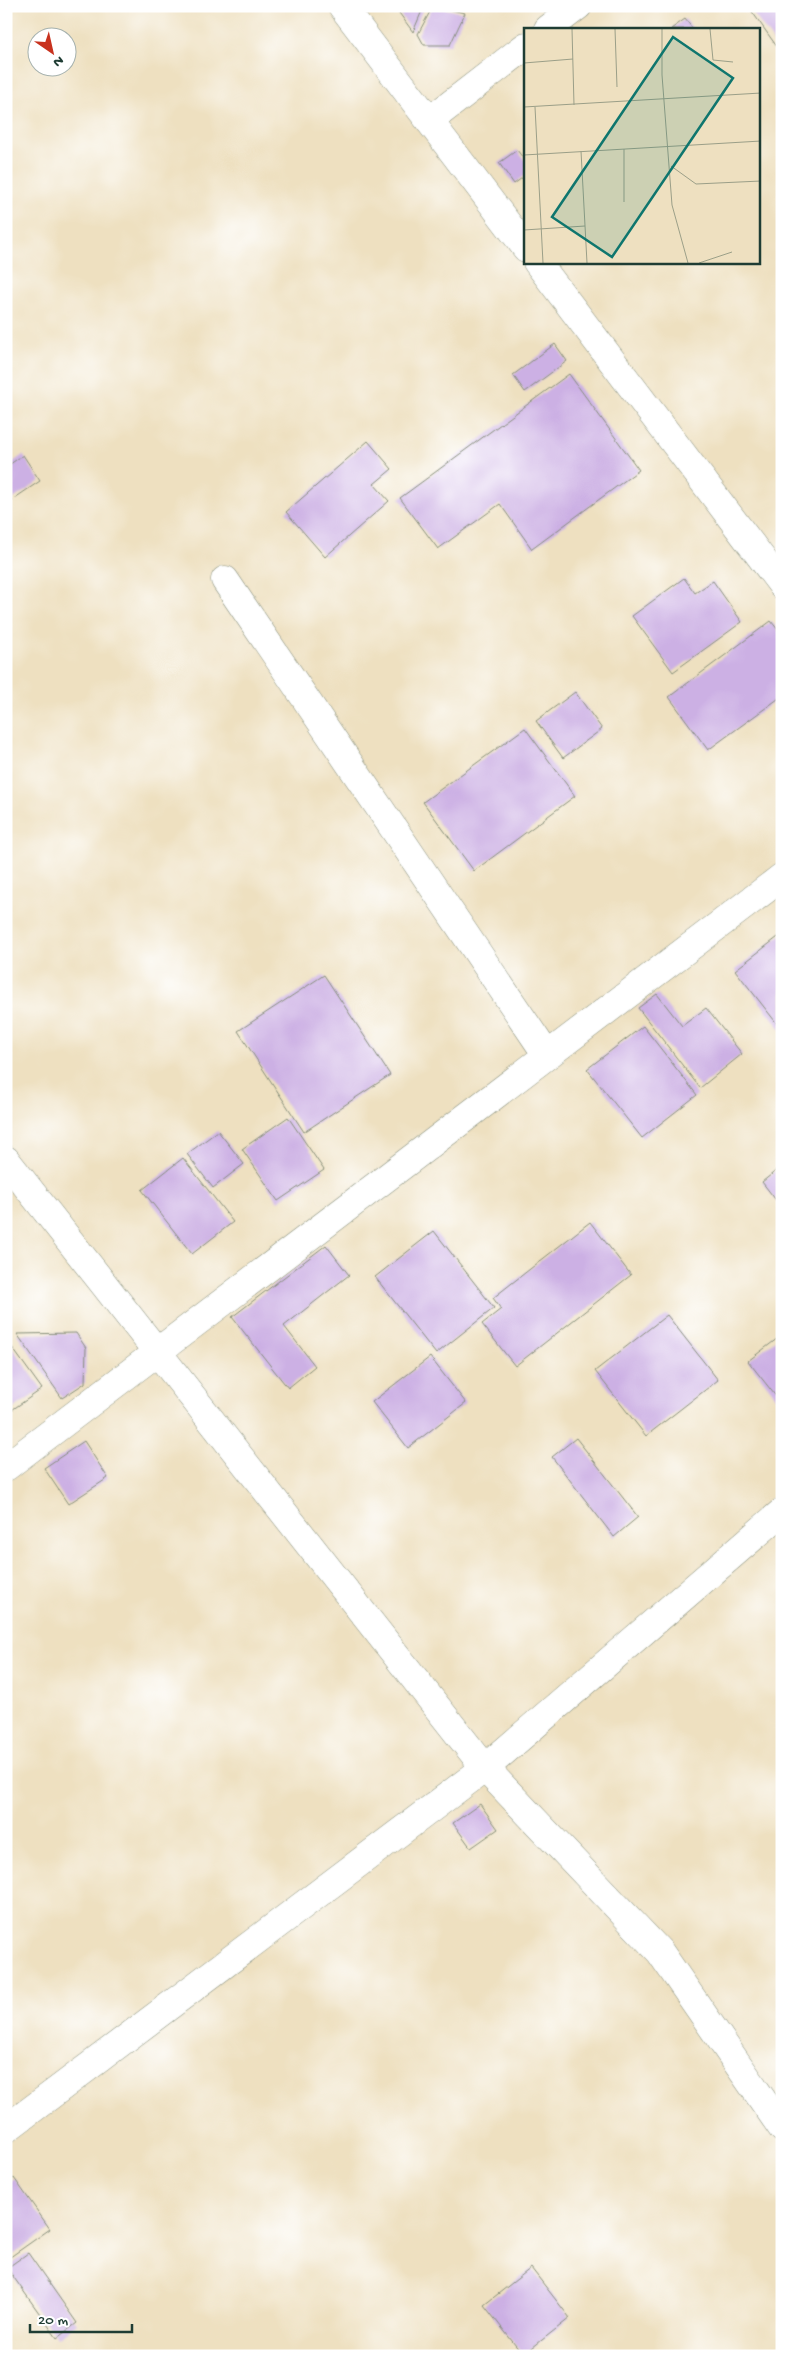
<svg xmlns="http://www.w3.org/2000/svg" width="788" height="2362" font-family="'Gochi Hand',sans-serif">
<style>
.building{fill:#ccb0e4}
.lines{fill:none;stroke-linecap:round;stroke-linejoin:round}
.minor-casing{stroke:#868e7a;stroke-width:29}
.minor{stroke:#fff;stroke-width:28}
.inset-road{fill:none;stroke:#9b9f88;stroke-width:1}
.view{fill:#0f766e;fill-opacity:0.15;stroke:#0f766e;stroke-width:2.5}
.inset-edge{fill:none;stroke:#1f3d34;stroke-width:2.5}
</style>
<rect width="100%" height="100%" fill="#fff"/>
<filter id="ink" filterUnits="userSpaceOnUse"><feTurbulence type="fractalNoise" baseFrequency=".02" numOctaves="2"/><feDisplacementMap in="SourceGraphic" scale="10" xChannelSelector="R" yChannelSelector="G"/><feConvolveMatrix kernelMatrix="1 2 1 2 8 2 1 2 1" color-interpolation-filters="sRGB"/></filter>
<filter id="wash" filterUnits="userSpaceOnUse"><feTurbulence type="fractalNoise" baseFrequency=".0096" numOctaves="4" result="noise"/><feDisplacementMap in="SourceGraphic" scale="20" xChannelSelector="R" yChannelSelector="G"/><feGaussianBlur stdDeviation="1.12" result="paint"/><feColorMatrix in="noise" values="0 0 0 0 0 0 0 0 0 0 0 0 0 0 0 0 0 1.4 0 .05"/><feComposite in="paint" operator="in"/></filter>
<g filter="url(#wash)">
<rect width="100%" height="100%" fill="#eee0c0"/>
<g id="blocks">
<path class="building" d="M394,6h30l-11,26z
M433,6l32,7 -15,32h-26l-6,-11z
M748,6h34v44l-2,1z
M685,19l8,10h-22z
M517,150l9,12v13l-12,9 -15,-21z
M555,344l12,17 -42,31 -12,-17z
M569,374l70,96 -107,79 -32,-45 -62,45 -38,-51z
M368,441l24,28 -18,15 15,17 -64,56 -39,-45z
M23,455l17,26 -34,23v-37z
M684,578l11,15 18,-12 29,41 -69,50 -41,-56z
M771,621l11,14v61l-74,54 -39,-53z
M575,692l27,37 -39,29 -27,-37z
M525,728l50,68 -101,75 -51,-69z
M782,934v96l-47,-60z
M324,975l66,100 -86,57 -66,-101z
M657,994l25,32 24,-18 36,46 -42,34 -62,-80z
M643,1026l54,69 -55,43 -55,-69z
M288,1117l36,53 -46,31 -36,-52z
M218,1131l26,33 -31,24 -26,-34z
M183,1158l50,64 -41,32 -50,-64z
M782,1166v42l-20,-26z
M590,1222l41,53 -116,91 -33,-42 19,-15 -8,-11z
M434,1231l60,77 -58,46 -61,-77z
M326,1245l23,30 -65,51 31,40 -27,22 -56,-71z
M667,1315l51,65 -72,56 -51,-65z
M76,1333l10,15 -1,35 -23,15 -45,-64z
M782,1335v69l-34,-43z
M6,1339l36,50 -36,25z
M430,1357l36,46 -58,45 -36,-46z
M576,1438l62,79 -24,20 -62,-80z
M84,1441l24,37 -40,26 -24,-36z
M480,1804l18,25 -27,19 -18,-25z
M14,2178l36,51 -44,31v-77z
M28,2253l49,70 -20,15 -50,-70z
M531,2268l39,50 -47,37 -39,-50z"/>
</g>
</g>
<g filter="url(#ink)">
<use href="#blocks" fill-opacity="0" stroke="#868e7a" stroke-width="1"/>
<g class="lines">
<g class="minor-casing">
<path id="minor" d="M342,6l184,242
M548,29l30,-23
M429,121l97,-75
M537,262l245,323
M225,580l322,475
M6,1160l479,608 175,184 122,176
M6,1467l776,-590
M6,2129l479,-361 297,-256"/>
</g>
<use href="#minor" class="minor"/>
</g>
</g>
<g transform="translate(524 28)">
<rect width="236" height="236" fill="#eee0c0"/>
<path class="inset-road" d="M48,1l2,76M91,1l2,58M138,1v46l10,130 16,58M186,1l3,31 20,2M0,35l49,-4M0,79l237,-14M11,79l8,156M100,121v53M57,123l6,112M0,127l237,-14M147,138l25,18 65,-3M0,202l61,-4M175,235l33,-11"/>
<path class="view" d="M149,9l60,41 -121,179 -60,-40z"/>
<rect width="236" height="236" class="inset-edge"/>
</g>
<rect width="788" height="2362" fill="none" stroke="#fff" stroke-width="25"/>
<g transform="translate(52 52) rotate(146)"><circle r="24" fill="#ffffff" stroke="#a5b1ae"/>
<path d="M0-4L9 19L0 12L-9 19Z" fill="#c8321e"/>
<text y="-8" font-size="14" font-weight="bold" text-anchor="middle" fill="#1f3d34">N</text>
</g>
<path d="M30 2324v8h102v-8" fill="none" stroke="#1f3d34" stroke-width="2.5"/>
<text x="38" y="2324" font-size="15" fill="#1f3d34" stroke="#ffffff" stroke-width="4" paint-order="stroke">20 m</text>
</svg>
